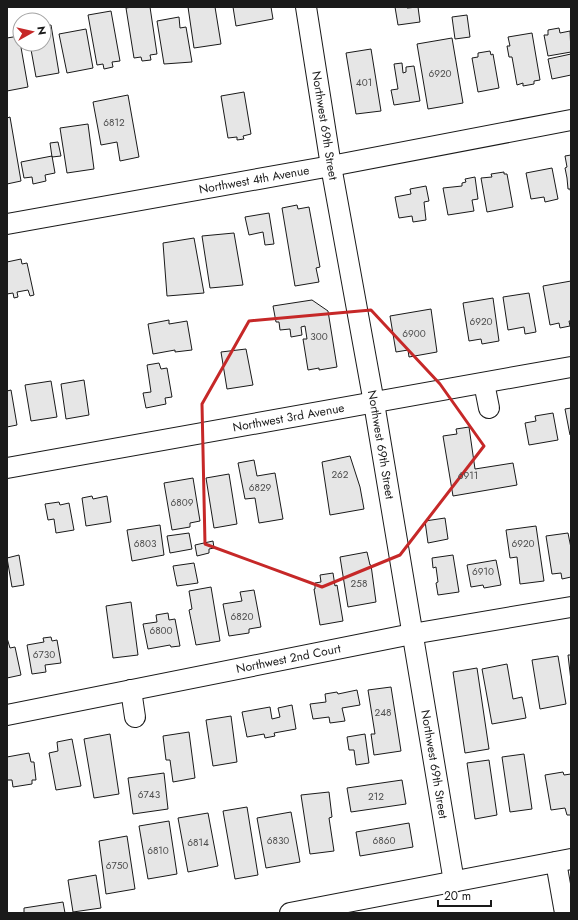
<svg xmlns="http://www.w3.org/2000/svg" width="578" height="920" font-family="Jost,sans-serif">
<style>
.building{fill:#e6e6e6;stroke:#1a1a1a}
.lines{fill:none;stroke-linecap:round;stroke-linejoin:round}
.minor-casing{stroke:#1a1a1a;stroke-width:22}
.minor{stroke:#fff;stroke-width:20}
.marked{fill:none;stroke:#c62828;stroke-width:3;stroke-linejoin:round}
.labels{text-anchor:middle;dominant-baseline:central;stroke-width:3;stroke-linejoin:round;paint-order:stroke}
.number-label{font-size:10px;fill:#4d4d4d}
.street-label{font-size:12px;fill:#1a1a1a;stroke:#fff}
</style>
<rect width="100%" height="100%" fill="#fff"/>
<path class="building" d="M132,7h18l7,47 -7,1 1,5 -9,1 -1,-4 -7,1 -8,-50z
M188,7h27l6,37 -27,4z
M233,7h38l2,12 -37,7z
M395,7h12v1l11,-1 2,15 -22,3z
M111,11l9,50 -8,1 1,5 -9,2 -1,-5 -6,1 -9,-50z
M467,15l3,22 -15,2 -3,-22z
M179,17l1,11 6,-1 6,35 -28,2 -7,-43z
M51,25l8,48 -23,4 -6,-33h14v-18z
M559,28l1,5 10,-2 1,21 -23,4 -4,-21h4v-5z
M86,29l7,39 -26,5 -8,-39z
M532,33l8,47 -6,1v3l-11,2v-3l-6,2 -5,-28h-3l-2,-11h3l-2,-9z
M19,36l9,51 -21,4v-53z
M452,38l11,65 -35,6 -11,-65z
M371,49l10,62 -25,3 -10,-61z
M490,51l1,4 2,-1 6,34 -21,4 -6,-34 6,-1v-4z
M571,54v21l-19,4 -4,-20z
M402,63l1,10 3,-1v-5l8,-1 6,35 -26,4 -3,-15 7,-1 -4,-25z
M244,92l7,42 -8,2 1,3 -7,1v-3l-9,1 -7,-42z
M128,95l11,62 -19,4 -3,-19 -16,3 -8,-43z
M10,117l11,64 -14,3v-66z
M88,124l6,45 -27,4 -7,-45z
M58,142l3,14 -9,1 -2,-14z
M571,155v39l-1,-5h-2l-1,-11 -2,-10 2,-1 -2,-11z
M52,156l3,17 -10,2 1,6 -13,3 -1,-7 -8,1 -3,-16z
M552,168l6,31 -13,3 -1,-5 -13,2 -5,-26z
M504,172v2h3l6,33 -26,5 -6,-34 11,-1 -1,-3z
M475,177l3,22 -6,1 2,11 -26,4 -5,-27 19,-2v-3l4,-1 -1,-3z
M426,186l3,15 -5,1 2,18 -13,2 -1,-6 -13,2 -4,-21 16,-3 -1,-5z
M297,205l1,4 11,-2 11,60 -4,1 3,14 -24,4 -13,-78z
M269,213l5,31 -9,1 -2,-13 -14,3 -4,-18z
M234,233l9,52 -33,3 -8,-52z
M194,238l10,55 -37,3 -4,-53z
M21,259l1,5 5,-1 7,32 -4,1 -2,-6 -11,2 1,5 -4,1 -1,-5 -6,1v-32z
M571,281v40h-2l1,5 -10,2 -1,-5 -9,2 -7,-39z
M529,293l7,39 -11,2 -1,-7 -16,3 -5,-33z
M493,298l6,43 -17,3 -1,-5 -12,2 -6,-38z
M312,300l16,11 9,56 -18,3v-2l-11,2 -5,-31h4l-2,-13 -4,1 1,8 -11,2 -1,-8 -10,1 -1,-8h-3l-3,-16z
M431,309l6,43 -28,5 -1,-7 -12,2 -6,-36z
M169,320v4l18,-3 5,29 -17,2v-2l-22,4 -5,-30z
M246,349l7,36 -26,4 -6,-37z
M159,363l2,6 6,-1 5,29 -7,1 1,6 -20,4 -3,-15 8,-1 -4,-27z
M84,380l5,35 -23,4 -5,-35z
M51,381l6,36 -26,4 -6,-36z
M11,390l6,35 -10,2v-36z
M571,408v27h-1l-5,-26z
M553,413l5,27 -29,5 -4,-22 11,-2 -1,-5z
M469,427l6,42 38,-6 4,22 -64,11 -10,-60 14,-2 -1,-5z
M350,456l10,31 4,22 -34,6 -8,-53z
M254,460l3,16 18,-3 8,46 -24,4 -4,-25 -10,1 -7,-36z
M229,474l8,50 -23,4 -8,-50z
M193,478l7,43 -10,2v4l-18,3 -8,-47z
M92,496l1,3 14,-3 4,26 -25,4 -4,-28z
M59,502l1,3 9,-2 5,27 -18,3 -2,-14 -6,1 -3,-16z
M445,518l3,21 -20,4 -3,-22z
M160,525l4,30 -32,6 -5,-31z
M536,526l8,55 -24,3 -3,-27 -7,1 -4,-28z
M189,533l3,16 -22,4 -3,-17z
M568,533l3,15v29l-9,2 -1,-6 -9,1 -6,-38z
M213,541l1,7 -5,1v4l-12,3 -2,-11z
M367,552l3,13h1l5,37 -28,5 -8,-50z
M19,555l5,30 -12,2 -5,-29z
M453,555l6,37 -21,3 -2,-12 2,-1 -2,-15 -3,1 -1,-10z
M496,560l5,25 -17,3 -1,-3 -12,2 -4,-22z
M194,563l4,20 -21,3 -4,-20z
M333,573l2,13 2,-1 6,36 -23,4 -6,-36h1v-6l6,-1 -1,-7z
M211,587l9,54 -24,4 -7,-35 3,-1 -3,-18z
M254,590l7,37 -12,2v4l-20,3 -6,-32 19,-3 -2,-9z
M131,602l7,53 -25,3 -7,-52z
M168,613l1,7 6,-1 5,27 -9,1 -1,-2 -22,4 -5,-25 14,-2 -1,-7z
M51,637l1,4 5,-1 4,23 -16,2 1,7 -14,2 -5,-29 17,-3 -1,-4z
M7,638l3,10 5,-1 6,28 -14,3z
M568,655h3v26z
M558,656l8,48 -26,5 -8,-49z
M507,664l6,35 9,-2 4,21 -34,6 -10,-55z
M477,668l12,81 -24,4 -12,-81z
M391,687l10,64 -27,4 -3,-21h4l-7,-44z
M357,690l3,15 -18,3 3,13 -15,2 -1,-6 -16,2 -3,-15 16,-2 -1,-8 12,-2 1,2z
M292,705l4,24 -22,4 1,3 -10,2 -1,-4 -17,3 -5,-25 28,-5 2,12 8,-2 -2,-9z
M231,716l6,46 -24,4 -7,-46z
M189,732l6,46 -22,4 -3,-22h-4l-3,-24z
M110,734l9,60 -25,4 -10,-59z
M365,734l4,29 -13,2 -2,-15h-5l-2,-13z
M72,739l9,47 -25,4 -7,-37 9,-2 -1,-9z
M29,753l2,9h3l2,18h-4v4l-19,3 -1,-7h-5v-23z
M524,754l8,55 -22,3 -8,-55z
M489,760l8,55 -22,4 -8,-56z
M563,772l1,3 7,-1v41h-4l-2,-7 -14,2 -6,-35z
M164,773l4,36 -35,5 -5,-36z
M402,780l4,24 -55,8 -4,-24z
M329,792l3,25 -3,1 5,33 -24,3 -9,-59z
M247,807l11,68 -23,4 -12,-68z
M291,812l9,50 -34,6 -9,-50z
M208,813l10,53 -30,6 -10,-54z
M169,821l8,53 -29,5 -9,-53z
M409,823l4,24 -53,9 -4,-24z
M127,836l8,53 -29,5 -7,-53z
M96,875l5,33 -28,4 -5,-32z
M63,902l2,11h-41v-5z"/>
<g class="lines">
<g class="minor-casing">
<g id="minor">
<path id="s1" d="M306,7l25,159 43,237 80,479"/>
<path id="s2" d="M7,224l324,-58 240,-46"/>
<path d="M484,383l5,25"/>
<path id="s3" d="M7,468l564,-101"/>
<path d="M131,690l4,27"/>
<path id="s4" d="M7,715l405,-81 159,-27"/>
<path d="M556,862l9,51"/>
<path d="M290,913l281,-54"/>
</g>
</g>
<use href="#minor" class="minor"/>
</g>
<path class="marked" d="M371,310l69,74 44,62 -84,109 -78,32 -117,-43 -3,-140 47,-83z"/>
<g class="labels">
<g class="number-label">
<text x="440" y="73">6920</text>
<text x="364" y="82">401</text>
<text x="114" y="122">6812</text>
<text x="481" y="321">6920</text>
<text x="414" y="333">6900</text>
<text x="319" y="336">300</text>
<text x="340" y="474">262</text>
<text x="468" y="475">6911</text>
<text x="260" y="487">6829</text>
<text x="182" y="502">6809</text>
<text x="145" y="543">6803</text>
<text x="523" y="543">6920</text>
<text x="483" y="571">6910</text>
<text x="359" y="583">258</text>
<text x="242" y="616">6820</text>
<text x="161" y="630">6800</text>
<text x="44" y="654">6730</text>
<text x="383" y="712">248</text>
<text x="149" y="794">6743</text>
<text x="376" y="796">212</text>
<text x="278" y="840">6830</text>
<text x="384" y="840">6860</text>
<text x="198" y="842">6814</text>
<text x="158" y="850">6810</text>
<text x="117" y="865">6750</text>
</g>
<g class="street-label">
<text stroke="none"><textPath href="#s1" startOffset="120">Northwest 69th Street</textPath></text>
<text stroke="none"><textPath href="#s2" startOffset="251">Northwest 4th Avenue</textPath></text>
<text stroke="none"><textPath href="#s3" startOffset="286">Northwest 3rd Avenue</textPath></text>
<text stroke="none"><textPath href="#s1" startOffset="444">Northwest 69th Street</textPath></text>
<text stroke="none"><textPath href="#s4" startOffset="287">Northwest 2nd Court</textPath></text>
<text stroke="none"><textPath href="#s1" startOffset="768">Northwest 69th Street</textPath></text>
</g>
</g>
<rect width="578" height="920" fill="none" stroke="#1a1a1a" stroke-width="16"/>
<g transform="translate(32 32) rotate(82)"><circle r="19" fill="#ffffff" stroke="#a3a3a3"/>
<path d="M0-3L7 15L0 10L-7 15Z" fill="#c62828"/>
<text y="-6" font-size="11" font-weight="bold" text-anchor="middle" fill="#1a1a1a">N</text>
</g>
<path d="M438 900v6h53v-6" fill="none" stroke="#1a1a1a" stroke-width="2"/>
<text x="444" y="900" font-size="12" fill="#1a1a1a" stroke="#ffffff" stroke-width="3" paint-order="stroke">20 m</text>
</svg>
